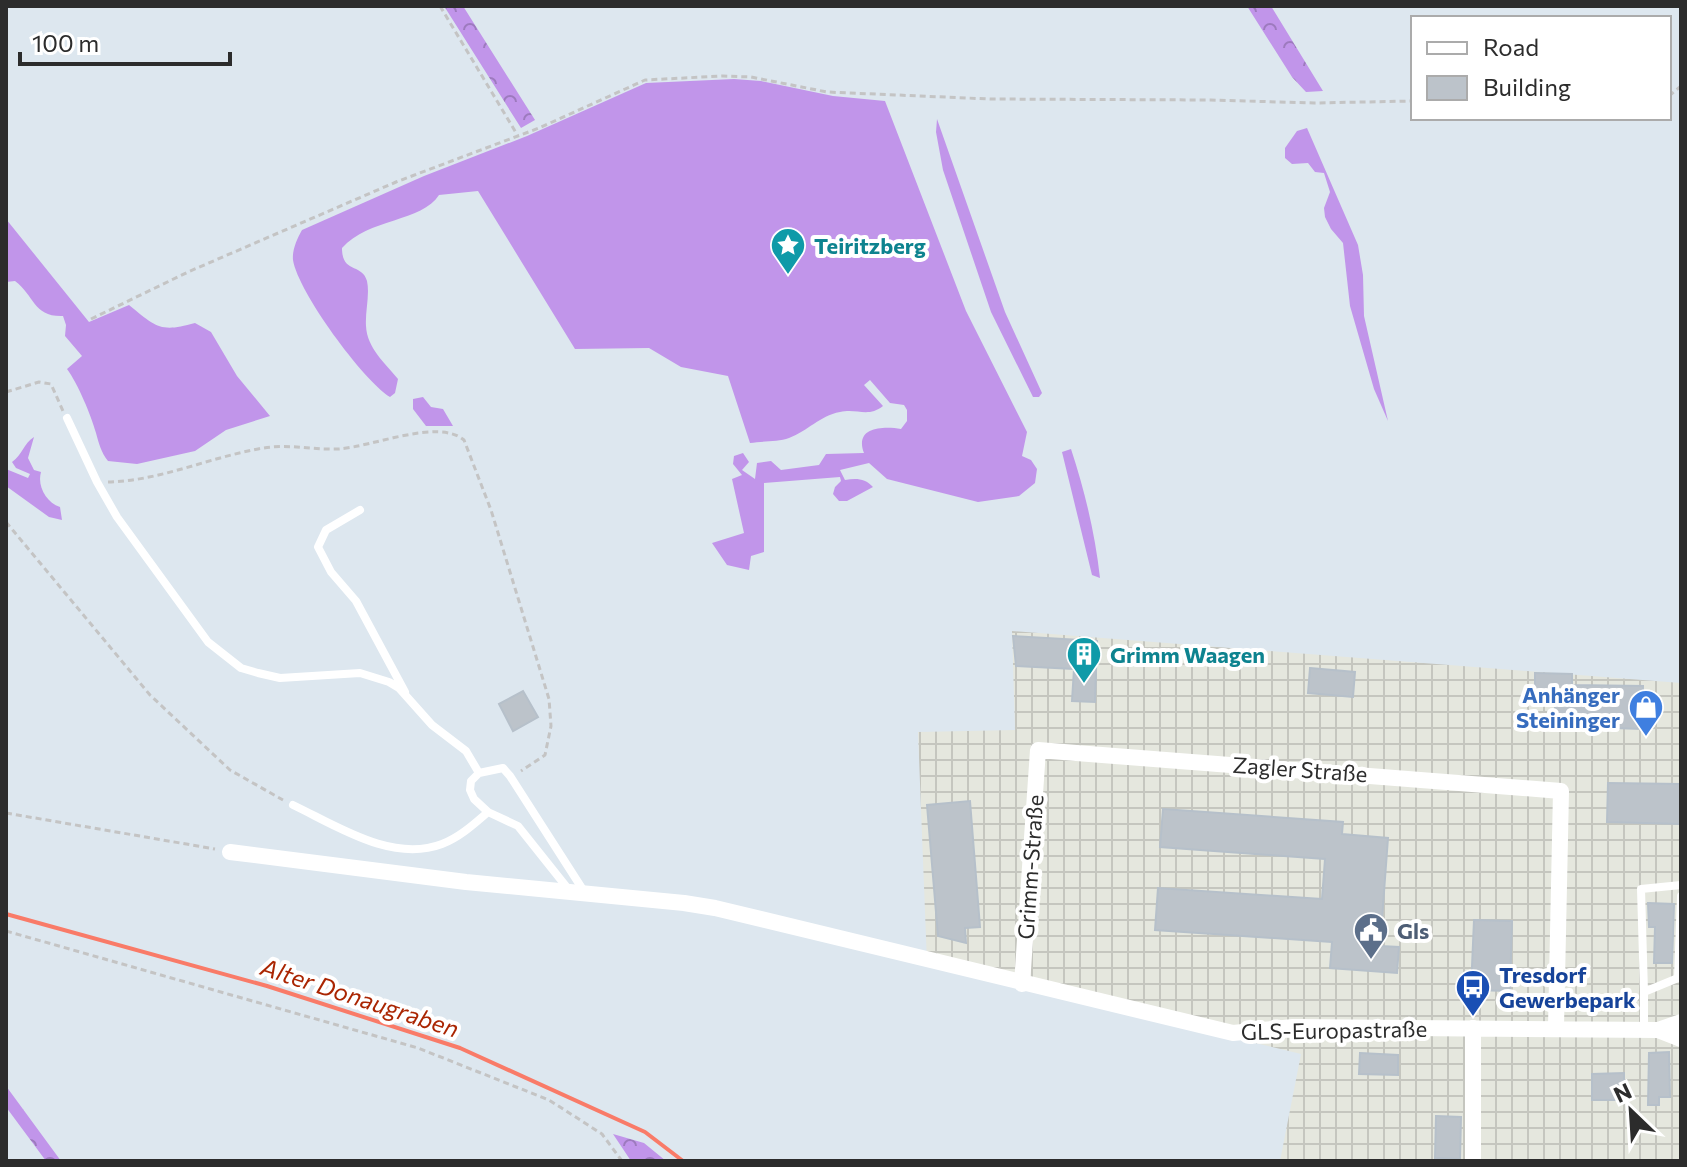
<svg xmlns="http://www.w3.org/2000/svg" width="1687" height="1167" font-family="Commissioner,sans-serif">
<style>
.industrial{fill:url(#industrial-grid)}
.grass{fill:#c195ea}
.forest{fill:url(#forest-crowns)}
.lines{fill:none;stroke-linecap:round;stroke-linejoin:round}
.stream{stroke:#f97b68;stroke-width:4}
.building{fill:#bcc3ca;stroke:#b6c0ca;stroke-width:2}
.path{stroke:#c4c4c4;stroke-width:3;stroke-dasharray:6 4;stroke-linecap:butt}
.lane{stroke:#fff;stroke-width:8}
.street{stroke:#fff;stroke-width:16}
.labels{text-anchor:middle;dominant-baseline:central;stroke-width:8;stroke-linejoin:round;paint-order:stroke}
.culture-label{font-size:22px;font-weight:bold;fill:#0d838f;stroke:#fff;text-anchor:start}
.shop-label{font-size:22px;font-weight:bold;fill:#366cbe;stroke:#fff;text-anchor:end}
.street-label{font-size:22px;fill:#2c2c2c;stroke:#fff}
.service-label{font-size:22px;font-weight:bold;fill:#4e5e75;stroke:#fff;text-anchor:start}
.transit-label{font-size:22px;font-weight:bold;fill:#164399;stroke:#fff;text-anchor:start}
.water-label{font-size:24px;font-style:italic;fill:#aa2502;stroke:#fff}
</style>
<defs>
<pattern id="industrial-grid" width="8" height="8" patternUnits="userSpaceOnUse" patternTransform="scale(2)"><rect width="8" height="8" fill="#e5e7de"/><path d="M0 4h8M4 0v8" fill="none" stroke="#c5c6bf"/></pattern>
<pattern id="forest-crowns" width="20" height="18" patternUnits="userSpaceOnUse" patternTransform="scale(2)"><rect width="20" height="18" fill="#c195ea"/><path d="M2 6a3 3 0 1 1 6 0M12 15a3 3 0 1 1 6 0" fill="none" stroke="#9d7abe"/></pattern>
</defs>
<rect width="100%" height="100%" fill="#dde7ef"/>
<path class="industrial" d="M1012,631l669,52v478h-401l21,-107 -374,-91 -9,-231 97,-2z"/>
<path class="grass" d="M734,79l27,2 72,15 52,5 81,210 61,121 -5,24 9,4 6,9 -2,14 -16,13 -41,6 -91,-23 -18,-16 -29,7 5,10c11,-2 20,-2 28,7l-26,14h-8l-6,-7 2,-7 6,-6 -1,-4 -76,6v69l-13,4 -2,14 -22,-5 -15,-22 32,-10 -12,-54 10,-4 -9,-11 1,-8 9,-3 6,9 -7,8 13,9 2,-16 14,-2 10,9 38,-5 7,-11 38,-1c-10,-26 19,-27 37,-24l6,-8v-11l-3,-5 -14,-2 -20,-23 -6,5 19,21c-15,12 -26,2 -43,6 -21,4 -32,19 -51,26 -11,4 -27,3 -39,5l-22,-67 -47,-9 -32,-19 -74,1 -97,-158 -39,4c-17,27 -70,23 -97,53 0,26 20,15 25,33 3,14 -2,31 -1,45 1,22 19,37 32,53l-3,14 -5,4c-27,-17 -92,-105 -97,-137 -1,-10 4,-21 9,-30l122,-54 103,-40 119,-53z
M937,119l68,193 37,81 -3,4h-6l-42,-85 -48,-142 -7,-38z
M1307,128l51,117 5,30 1,41 24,105 -14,-32 -24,-83 -7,-63 -12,-14 -6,-12 -1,-9 6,-16 -6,-19 -9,-1 -7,-9 -16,1 -7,-6v-10l12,-17z
M6,219l83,103 40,-17c27,22 31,28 66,18l16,9 26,44 33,40 -44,14 -31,21 -58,13 -29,-3c-7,-9 -9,-17 -12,-28 -5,-18 -18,-49 -29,-64l15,-13 -17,-20 1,-11 -3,-9c-30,1 -28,-20 -48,-35l-9,1z
M423,397l8,10 12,2 10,17h-27l-13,-17v-10z
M34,437l-6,21 6,12 7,2c-4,14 5,30 19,35l2,13 -13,-3 -43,-31v-17l22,9 2,-4 -14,-6 -4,-6c11,-8 11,-18 22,-25z
M1071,449c14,43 24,84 29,129l-8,-3 -30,-123z"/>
<path class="forest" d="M444,6h19l72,114 -14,8z
M1247,6h24l52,85 -17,1 -14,-15z
M6,1086l55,75h-15l-40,-54z
M613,1134l31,9 22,18h-35z"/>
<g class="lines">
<path class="stream" d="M6,914l261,72 193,62 185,84 38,29"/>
</g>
<path class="building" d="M1013,636l84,5 -2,61 -23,-1 2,-32 -58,-3z
M1310,668l45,4 -2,25 -45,-4z
M1535,673l37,1v11l71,1 -1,43 -87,-3v-30h-20z
M523,691l15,26 -25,14 -14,-27z
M1608,783l73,1v40l-74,-2z
M970,801l10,126 -15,1 1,15 -28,-7 -11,-131z
M1163,809l180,13 -1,12 46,4 -8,108 19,1 -2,26 -67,-5 2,-26 -177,-12 3,-42 164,11 3,-40 -165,-12z
M1648,903l26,1 -2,59h-18l1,-36h-6z
M1474,920l38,1 -2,70 -39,-1z
M1669,1052l1,45h-11v8h-11l1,-52z
M1360,1053l38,2v20l-39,-1z
M1624,1073v27h-32v-26z
M1436,1116l25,1 -1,42 -25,-1z"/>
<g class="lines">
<path class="path" d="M440,6l78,130
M1669,96l12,-10
M91,319l97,-47 208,-90 143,-54 106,-48 78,-4 28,1 76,15 163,7 221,1 103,3 99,-2
M6,392l33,-10 12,2 12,27
M108,482c51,-1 100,-24 150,-33 29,-6 52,1 80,0 34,-2 100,-31 126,-9l27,70 58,189 2,27 -6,29 -24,16
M6,522l144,173 80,75 53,30
M6,813l209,36
M6,931l412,117 131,52 53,34 20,27"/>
<path class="lane" d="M67,418l30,64 20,35 91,125 33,26 17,5 22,5 80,-5 29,9 10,6 33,37 34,26 13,22
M360,510l-34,20 -8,17 13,25 25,29 49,91
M293,805c44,21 99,58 149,39 18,-7 32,-20 46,-32
M569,890l-51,-64 -30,-14 -14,-13 -4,-9 1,-9 8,-8 24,-5 7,8 75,117
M1644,992l-3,-103 40,-4
M1644,1029v-37l34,-14 3,-82"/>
<path class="street" d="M230,852l236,30 218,21 31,5 518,125 60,-6 365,3 23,-8
M1022,984l16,-234 523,41 -5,236
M1658,1030l23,9
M1473,1161v-133"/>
</g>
<defs>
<g id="sight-pin" transform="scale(1.8)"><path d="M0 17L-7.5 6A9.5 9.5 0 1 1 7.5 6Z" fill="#0f9aa8" stroke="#fff"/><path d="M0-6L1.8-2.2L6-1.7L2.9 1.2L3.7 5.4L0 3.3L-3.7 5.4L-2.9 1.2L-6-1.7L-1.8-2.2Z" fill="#fff"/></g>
<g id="building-pin" transform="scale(1.8)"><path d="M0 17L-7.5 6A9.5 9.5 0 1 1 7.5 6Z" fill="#0f9aa8" stroke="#fff"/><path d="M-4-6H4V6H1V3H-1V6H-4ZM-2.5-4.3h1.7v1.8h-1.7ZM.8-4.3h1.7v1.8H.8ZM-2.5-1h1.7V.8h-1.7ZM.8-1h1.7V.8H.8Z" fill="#fff"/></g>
<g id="shop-pin" transform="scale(1.8)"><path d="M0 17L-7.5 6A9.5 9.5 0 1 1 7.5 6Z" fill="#3f7fe0" stroke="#fff"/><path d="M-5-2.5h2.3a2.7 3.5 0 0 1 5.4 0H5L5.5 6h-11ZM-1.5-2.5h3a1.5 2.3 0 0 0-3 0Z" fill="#fff"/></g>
<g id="civic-pin" transform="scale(1.8)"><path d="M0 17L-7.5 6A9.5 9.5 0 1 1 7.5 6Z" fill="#5c6f8a" stroke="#fff"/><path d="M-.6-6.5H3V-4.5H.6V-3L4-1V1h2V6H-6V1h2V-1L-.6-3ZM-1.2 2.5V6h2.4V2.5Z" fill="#fff"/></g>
<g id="bus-pin" transform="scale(1.8)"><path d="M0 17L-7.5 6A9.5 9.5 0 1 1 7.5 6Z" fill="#1a4fb4" stroke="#fff"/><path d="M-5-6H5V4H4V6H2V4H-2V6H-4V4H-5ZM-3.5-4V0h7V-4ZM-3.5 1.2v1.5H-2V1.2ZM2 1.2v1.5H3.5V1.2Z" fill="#fff"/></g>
</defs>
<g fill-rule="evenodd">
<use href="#sight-pin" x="788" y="245"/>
<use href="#building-pin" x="1084" y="654"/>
<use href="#shop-pin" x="1646" y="707"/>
<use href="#civic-pin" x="1371" y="930"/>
<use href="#bus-pin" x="1473" y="987"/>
</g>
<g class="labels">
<g class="culture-label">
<text x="814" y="245">Teiritzberg</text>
<text x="1110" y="654">Grimm Waagen</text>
</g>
<g class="shop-label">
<text x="1620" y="694">Anhänger<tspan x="1620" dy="25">Steininger</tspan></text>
</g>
<g class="street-label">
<text transform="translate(1300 769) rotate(4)">Zagler Straße</text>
<text transform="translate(1030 867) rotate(-86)">Grimm-Straße</text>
<text transform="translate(1334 1030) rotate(-1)">GLS-Europastraße</text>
</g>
<g class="service-label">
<text x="1397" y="930">Gls</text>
</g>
<g class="transit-label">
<text x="1499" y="974">Tresdorf<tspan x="1499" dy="25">Gewerbepark</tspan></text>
</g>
<g class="water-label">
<text transform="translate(360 997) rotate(18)">Alter Donaugraben</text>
</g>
</g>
<rect width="1687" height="1167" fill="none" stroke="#2c2c2c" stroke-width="16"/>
<rect x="1411" y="16" width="260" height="104" fill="#ffffff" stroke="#ababab" stroke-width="2"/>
<rect x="1427" y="42" width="40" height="12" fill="#ffffff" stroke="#ababab" stroke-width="2"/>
<text x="1483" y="56" font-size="24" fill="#2c2c2c">Road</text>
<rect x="1427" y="76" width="40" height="24" fill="#bcc3ca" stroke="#ababab" stroke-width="2"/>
<text x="1483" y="96" font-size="24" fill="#2c2c2c">Building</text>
<g transform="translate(1631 1111) rotate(335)" stroke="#ffffff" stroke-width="6" paint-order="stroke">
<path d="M0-6L14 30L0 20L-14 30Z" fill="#2c2c2c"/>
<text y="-12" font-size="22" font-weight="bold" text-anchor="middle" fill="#2c2c2c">N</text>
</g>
<path d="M20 52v12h210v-12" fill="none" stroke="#2c2c2c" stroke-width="4"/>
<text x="32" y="52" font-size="24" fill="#2c2c2c" stroke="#ffffff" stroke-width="6" paint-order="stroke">100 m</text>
</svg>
